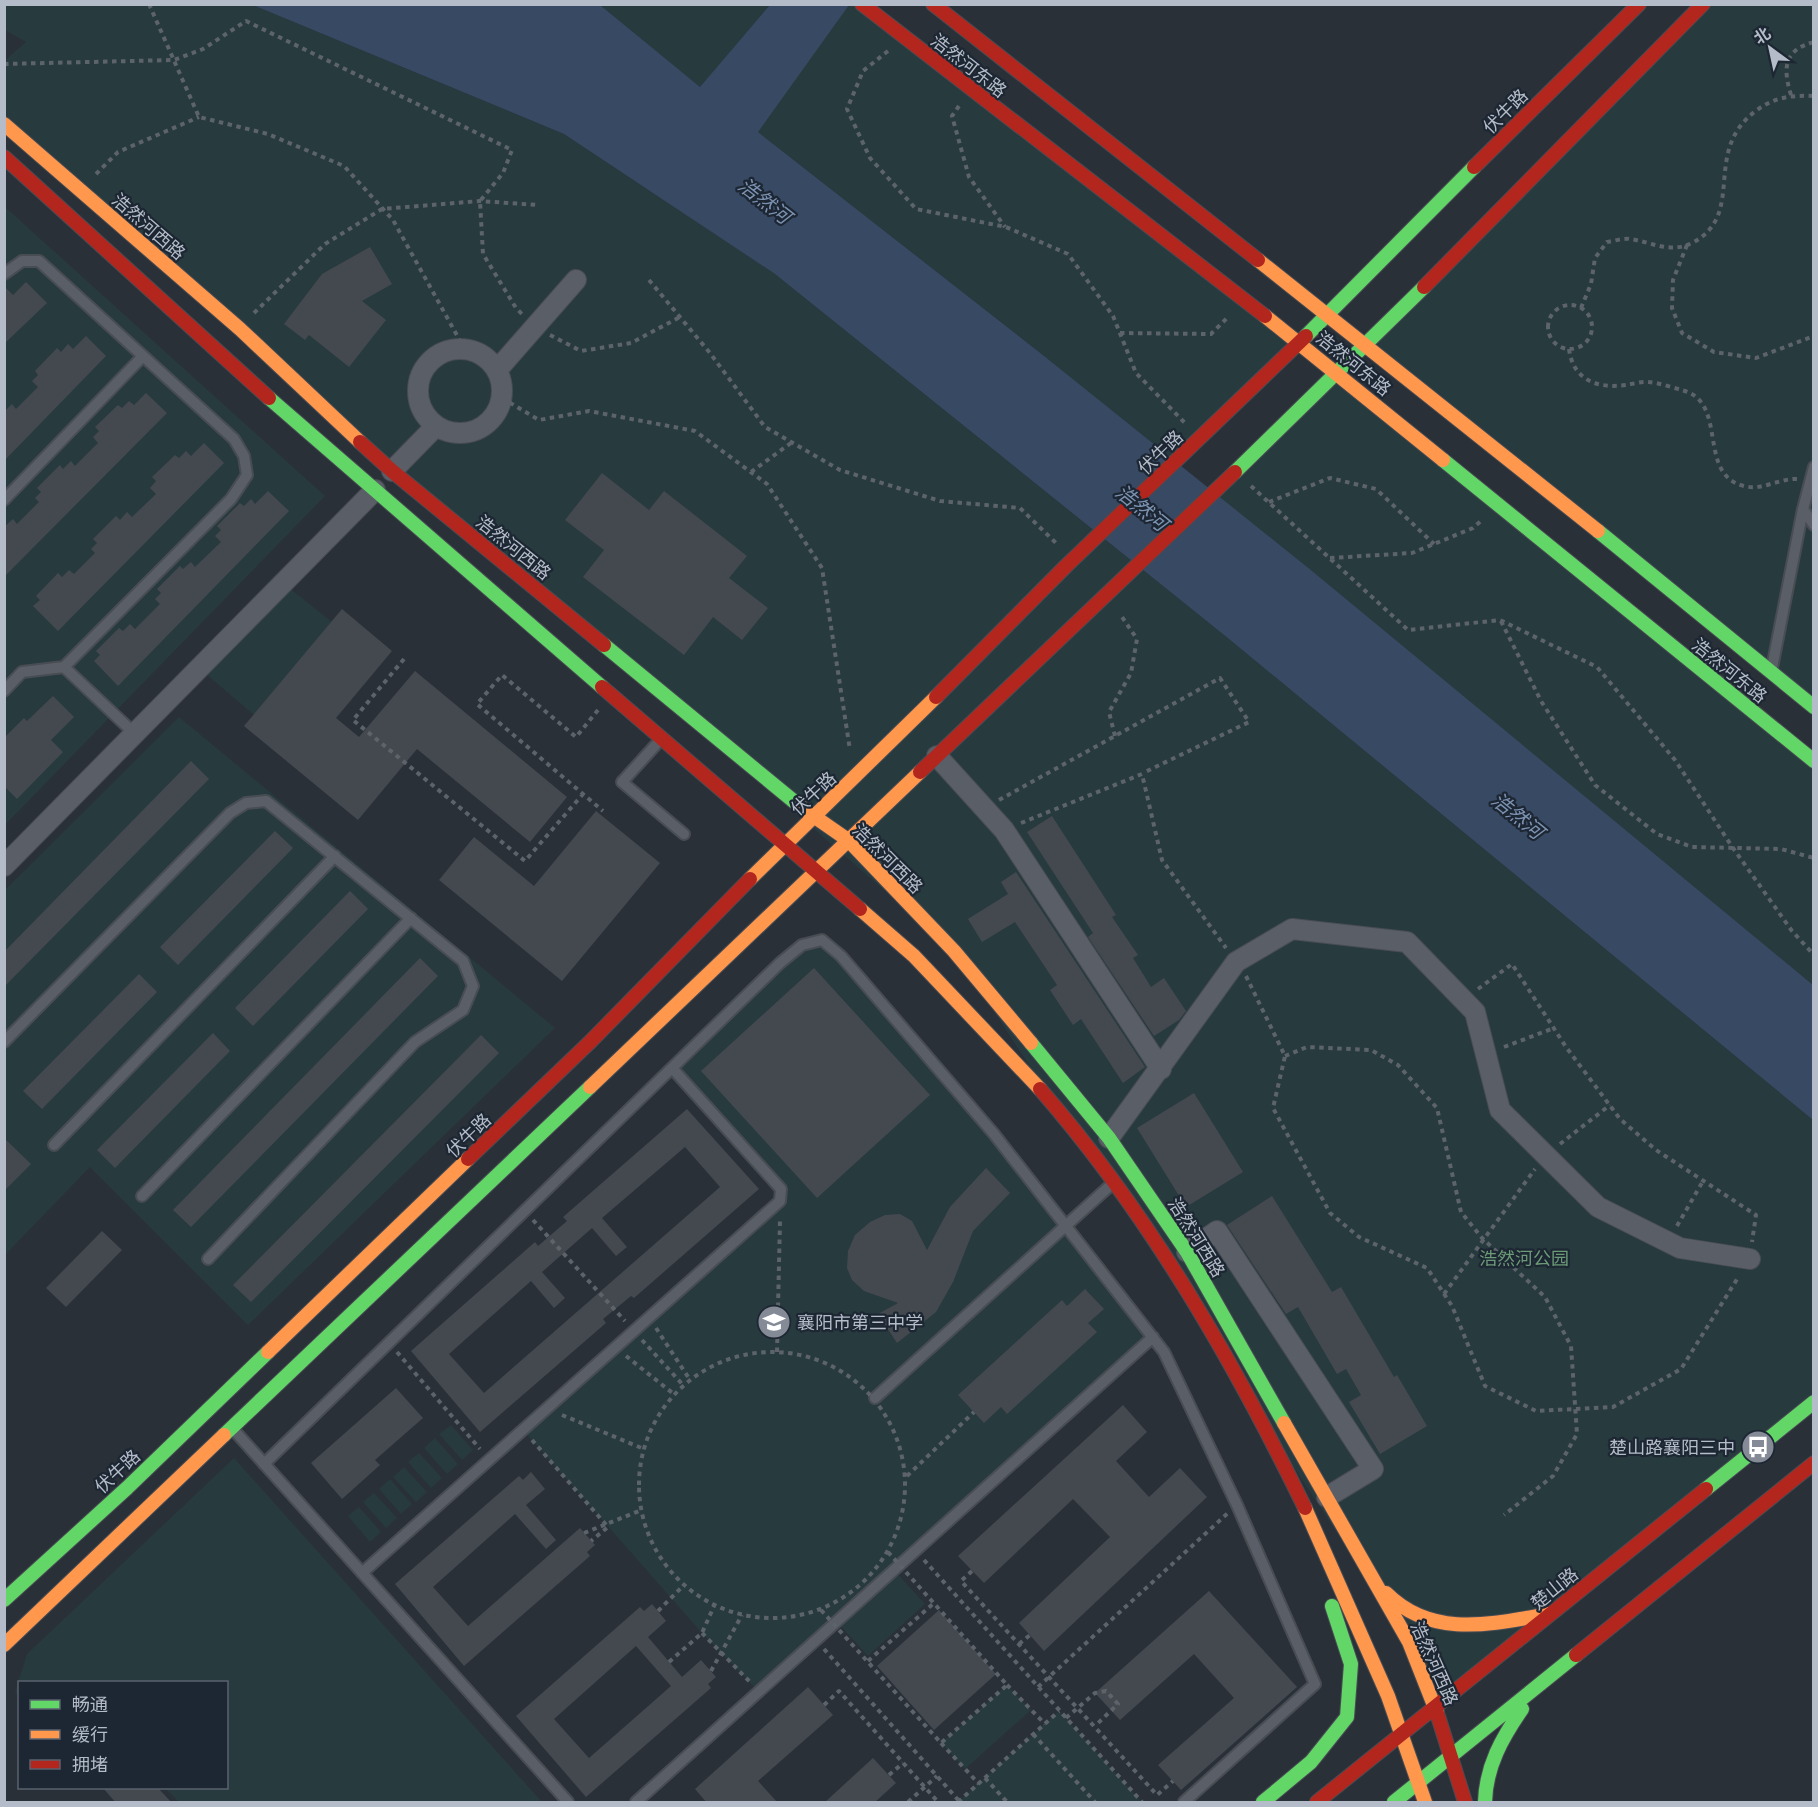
<svg xmlns="http://www.w3.org/2000/svg" width="1818" height="1807" font-family="'Exo 2','Noto Sans SC',sans-serif">
<style>
.green{fill:#273a3e}
.water{fill:#384963}
.building{fill:#444950;fill-rule:evenodd}
.lines{fill:none;stroke-linecap:round;stroke-linejoin:round}
.lane-casing{stroke:#484c53;stroke-width:14}
.street-casing{stroke:#484c53;stroke-width:22}
.fast-casing{stroke:#484c53;stroke-width:16}
.slow-casing{stroke:#484c53;stroke-width:16}
.jam-casing{stroke:#484c53;stroke-width:16}
.path{stroke:#5d636a;stroke-width:4;stroke-dasharray:4.5 4.5;stroke-linecap:butt}
.lane{stroke:#5a5e66;stroke-width:10}
.street{stroke:#5a5e66;stroke-width:20}
.fast{stroke:#63d668;stroke-width:14}
.slow{stroke:#ff974d;stroke-width:14}
.jam{stroke:#b3261e;stroke-width:14}
.path-bridge{stroke:#5d636a;stroke-width:4;stroke-dasharray:4.5 4.5;stroke-linecap:butt}
.labels{text-anchor:middle;dominant-baseline:central;stroke-width:4.5;stroke-linejoin:round;paint-order:stroke}
.street-label{font-size:18px;fill:#b4bcc9;stroke:#1d2633}
.park-label{font-size:18px;fill:#6b9a76;stroke:#1d2633}
.poi-label{font-size:18px;fill:#b4bcc9;stroke:#1d2633;text-anchor:start}
.water-label{font-size:20px;font-style:italic;fill:#7c92b1;stroke:#1d2633}
</style>
<rect width="100%" height="100%" fill="#2a3038"/>
<path class="green" d="M5,5h248l311,129 211,140 454,365 584,481v282l-378,304 -26,-64 -455,-691 -949,-827 -1,-63 22,-19 -21,-12z
M600,5h263l437,338 -128,122 -133,-113 -363,-284z
M1703,5h110v702l-448,-363z
M4,206l321,290 -320,329h-1z
M1338,374l475,387v224l-600,-493z
M283,583l49,39 -78,93 -55,-47z
M179,717l376,311 -307,297 -158,-158 -85,88v-365z
M822,940l172,194 159,203 -259,233 31,34 -57,52 -31,-34 -78,70 -57,-59 -179,-203 257,-229 1,-12 -109,-121 108,-105z
M451,1425l22,25 -11,10 -23,-26z
M435,1438l23,26 -11,10 -23,-26z
M419,1453l23,25 -11,10 -23,-26z
M234,1458l308,344h-363l-14,-14h61v-106h-206l-1,15 -4,-5 12,-38z
M404,1467l23,25 -11,10 -23,-25z
M390,1479l22,25 -11,10 -22,-25z
M374,1493l23,25 -11,10 -23,-26z
M359,1507l22,25 -11,10 -22,-26z
M1007,1685l24,25 -66,59 -24,-26z
M1059,1711l83,91h-182l-1,-1z"/>
<path class="water" d="M253,5h347l100,82 70,-82h79l-91,127 281,220 273,219 501,414v135l-584,-481 -454,-365 -211,-140z"/>
<path class="building" d="M370,247l22,37 -30,17 24,19 -37,47 -40,-32 -4,5 -21,-16 38,-50z
M26,282l21,21 -43,41v-58l9,9z
M86,336l20,20 -102,105v-49l8,-8 4,5 22,-22 -6,-6 6,-6 -3,-4 22,-23 4,4 7,-8 5,5z
M146,393l21,20 -163,164v-50l9,-8 4,5 22,-22 -4,-4 6,-6 -4,-4 23,-23 3,4 8,-8 4,5 23,-23 -5,-6 6,-6 -4,-4 23,-22 4,3 7,-7 5,4z
M204,443l20,20 -166,168 -25,-25 7,-6 -4,-4 22,-23 4,4 7,-7 5,4 21,-21 -4,-4 6,-6 -4,-4 23,-23 4,4 7,-8 5,5 24,-23 -6,-6 6,-7 -4,-4 23,-22 4,3 7,-7 5,5z
M602,473l47,37 15,-19 83,65 -18,22 39,30 -26,32 -29,-23 -29,38 -101,-78 21,-27 -39,-30z
M268,491l21,20 -171,175 -24,-25 6,-6 -4,-4 23,-23 4,3 7,-7 5,5 25,-25 -5,-5 6,-6 -4,-4 23,-23 3,3 8,-7 4,5 26,-25 -6,-6 6,-6 -4,-4 23,-23 4,3 7,-7 4,5z
M342,609l50,42 -56,67 23,19 56,-66 152,126 -37,45 -113,-93 -59,71 -114,-94z
M53,696l21,21 -23,23 12,12 -46,47 -13,-13v-48l20,-20 3,3z
M191,761l18,18 -205,208v-35z
M596,811l64,52 -98,118 -123,-101 35,-43 60,49z
M1052,816l64,99 -4,2 26,38 -5,3 18,29 13,-9 22,33 -7,9 -25,16 -66,-99 5,-4 -66,-101z
M275,831l18,17 -115,117 -18,-18z
M1016,872l129,195 -22,16 -42,-64 -8,6 -23,-35 7,-5 -42,-63 -33,20 -14,-23 40,-25 -7,-12z
M350,891l18,18 -115,117 -18,-18z
M420,958l18,18 -247,251 -18,-17z
M814,968l116,127 -113,103 -116,-127z
M139,974l18,18 -115,117 -19,-18z
M213,1033l17,18 -115,117 -18,-18z
M481,1035l18,18 -248,249 -18,-17z
M1194,1093l49,79 -57,35 -49,-79z
M687,1109l72,80 -125,109 -3,-2 -28,23 3,4 -126,109 -69,-81 124,-109 3,4 29,-25 -4,-4zM685,1147l35,40 -236,206 -35,-39 82,-73 23,27 11,-10 -23,-26 50,-44 24,28 11,-9 -25,-29z
M4,1138l27,26 -27,27z
M986,1168l24,25 -37,38 -20,51 -17,30 -39,31 -19,-29 20,-11 -34,-12 -12,-11 -5,-12 1,-17 7,-16 15,-13 15,-7 15,-1 12,7 15,29 23,-43z
M1272,1196l60,96 9,-5 53,90 3,-2 30,51 -47,28 -31,-52 12,-7 -15,-26 -9,5 -39,-67 -12,7 -59,-89z
M102,1231l20,19 -56,57 -20,-19z
M1085,1289l19,20 -16,14 9,9 -90,82 -6,-7 -17,16 -26,-28 104,-95 5,6z
M396,1388l27,30 -48,42 5,5 -38,34 -31,-36z
M1123,1405l24,27 -31,29 33,36 31,-29 27,29 -163,154 -25,-28 91,-86 -37,-38 -89,84 -26,-27z
M531,1472l14,17 -19,16 30,35 -10,9 -31,-35 -82,73 35,39 112,-98 15,17 -8,7 3,4 -126,110 -69,-82 124,-108 4,4z
M1209,1591l88,96 -116,103 -23,-25 76,-67 -40,-44 -74,66 -25,-27z
M652,1604l14,17 -18,16 34,40 19,-17 15,17 -8,7 3,4 -125,109 -70,-81 124,-109 4,4zM636,1646l35,40 -82,72 -35,-39z
M939,1610l57,64 -62,56 -57,-64z
M808,1687l25,28 -75,66 20,22h-71l-12,-14z
M873,1758l23,25 -22,20h-50z
M103,1788h55l14,15h-56z"/>
<g class="lines">
<g class="lane-casing">
<path id="lane" d="M4,274l18,-13h17l195,178 10,17 3,19 -16,24 -167,168 71,67
M1814,467l-11,42 11,16
M4,500l139,-144
M1772,668l31,-159
M4,691l18,-19 42,-5
M662,738l-40,44 62,52
M4,1042l226,-229 16,-10 20,-2 197,160 10,25 -10,24 -48,32 -207,217
M54,1145l281,-289
M142,1196l269,-278
M875,1398l238,-215
M232,1428l336,374
M264,1464l516,-501 22,-18 20,-5 19,16 153,178 170,218 73,153 78,179 -131,118
M362,1573l418,-372 1,-12 -109,-121
M636,1802l517,-465"/>
</g>
<g class="street-casing">
<path id="street" d="M418 391a42 42 0 1 1 84 0a42 42 0 1 1-84 0Z
M497,370l79,-90
M392,471l44,-45
M937,756l67,74 157,239
M4,866l371,-376
M1109,1138l127,-176 56,-33 115,13 68,70 25,98 98,97 82,41 70,11
M1187,1252l30,-21 156,238 -46,28"/>
</g>
<g class="fast-casing">
<path id="fast" d="M1306,336l168,-169
M269,398l333,289
M1443,460l371,301
M1235,472l189,-185
M1598,531l216,176
M604,645l198,163
M1031,1043l78,95 78,114 97,171
M224,1435l366,-348
M1706,1489l108,-87
M4,1600l123,-112 141,-136
M1263,1802l48,-40 36,-45 4,-53 -19,-58
M1394,1802l182,-147
M1485,1802c1,-36 17,-64 37,-93"/>
</g>
<g class="slow-casing">
<path id="slow" d="M4,124l236,205 120,113
M1258,260l340,271
M1265,316l178,144
M802,808l46,32 106,111 77,92
M750,879l186,-182
M860,909l54,47 126,133
M590,1087l330,-315
M268,1352l200,-193
M1284,1423l125,219 28,71
M1305,1508l83,188 37,106
M1386,1593c46,46 105,31 163,21
M4,1645l220,-210"/>
</g>
<g class="jam-casing">
<path id="jam" d="M862,4l403,312
M933,4l325,256
M4,157l265,241
M1474,167l165,-163
M1424,287l279,-283
M360,442l32,29 212,174
M602,687l258,222
M936,697l130,-131 240,-230
M920,772l315,-300
M1040,1089c109,125 193,271 265,419
M468,1159l123,-118 159,-162
M1576,1655l238,-192
M1437,1713l28,89
M1317,1802l389,-313"/>
</g>
<path class="path" d="M149,4l50,113 69,17 76,32 49,54 71,128
M888,51l-25,20 -16,38 23,49 46,51 90,18 62,27 45,62 23,57 49,50
M4,64l170,-4 29,-11 43,-28 266,129 -9,23 -23,28 3,53 33,54 7,7
M1791,95c-8,-26 -8,-45 23,-53
M959,106l-7,10 17,61 36,50
M96,174l22,-22 81,-35
M1687,245l-14,35 -1,28 10,25 32,19 42,6 58,-22
M649,280l61,73 55,74 75,43 100,31 80,7 38,37
M1548 327a22 22 0 1 1 44 0a22 22 0 1 1-44 0Z
M1581,308l10,-24 4,-26 12,-16c7,-1 16,-4 23,-3 22,3 40,15 62,4 56,-29 8,-92 65,-133 18,-13 35,-15 57,-14
M254,313l71,-69 57,-35 98,-8 58,4
M1120,333l91,1 18,-18
M550,335l31,16 50,-8 49,-26
M1569,349c4,31 28,40 57,36 7,-1 16,-4 23,-3 11,1 25,6 36,9 43,14 12,84 59,95 18,5 35,-8 54,-7
M502,398l37,22 50,-9 106,20 72,53 55,84 28,182
M751,472l40,-29
M1251,486l157,144 92,-10 97,47 78,93 58,88 59,83 22,24
M1269,502l61,-24 46,11 58,55
M1330,558l82,-5 61,-25 10,-9
M1501,621l40,80 54,84 62,49 35,13 89,2 33,9
M404,659l-51,61 172,141 58,-67
M598,710l-22,27 -74,-62 -25,29 126,107
M1115,736l-6,-24 22,-39 6,-34 -17,-25
M999,800l221,-122 29,44 -106,51
M1021,823l121,-49 20,86 64,88
M1246,976l39,80 -12,52 57,105 29,24 68,31 25,38 33,80 51,25 77,-4 68,-38 58,-93
M1478,989l34,-25 54,83 54,72 36,31 100,65 -4,27
M1504,1047l50,-19
M1285,1056l22,-9 64,3 27,15 39,43 24,104 21,26 63,59 26,49 6,88 -24,42 -49,39
M1560,1144l50,-39
M533,1220l92,101
M1677,1226l26,-45
M1444,1294l91,-125
M656,1328l34,52
M642,1340l41,45
M639 1485a133 133 0 1 1 266 0a133 133 0 1 1-266 0Z
M397,1352l83,97
M777,1352l3,-132
M626,1356l49,39
M562,1415l82,34
M532,1440l76,87 -17,14
M907,1476l67,-64
M924,1560l218,242
M658,1611l25,-25
M702,1633l48,49
M1019,1644l11,-9
M824,1649l136,153
M868,1661l66,-58
M669,1662l33,-29 12,-27
M1007,1685l38,39
M1038,1687l190,-174
M1066,1718l29,-25 11,-2 12,13 -23,22
M1033,1734l62,68
M941,1743l38,41
M889,1775l14,-12
M985,1778l22,24
M908,1802l29,-26
M958,1802l101,-91"/>
<use href="#lane" class="lane"/>
<use href="#street" class="street"/>
<use href="#fast" class="fast"/>
<use href="#slow" class="slow"/>
<use href="#jam" class="jam"/>
<path class="path-bridge" d="M584,1533l55,-22
M972,1571l-11,10 196,214 16,-14
M821,1610l120,133 66,-58 -119,-133
M711,1671l31,-56
M824,1705l15,-14 99,111"/>
</g>
<defs>
<g id="school-disc" transform="scale(1.725)"><circle r="9.5" fill="#848b96" stroke="#1d2633"/><path d="M0-5L7-2L0 1L-7-2ZM-4 1L0 2.5L4 1V4Q0 6-4 4Z" fill="#fff"/></g>
<g id="bus-disc" transform="scale(1.725)"><circle r="9.5" fill="#848b96" stroke="#1d2633"/><path d="M-5-6H5V4H4V6H2V4H-2V6H-4V4H-5ZM-3.5-4V0h7V-4ZM-3.5 1.2v1.5H-2V1.2ZM2 1.2v1.5H3.5V1.2Z" fill="#fff"/></g>
</defs>
<g fill-rule="evenodd">
<use href="#school-disc" x="774" y="1322"/>
<use href="#bus-disc" x="1758" y="1447"/>
</g>
<g class="labels">
<g class="street-label">
<text transform="translate(969 65) rotate(38)">浩然河东路</text>
<text transform="translate(1505 111) rotate(-45)">伏牛路</text>
<text transform="translate(149 226) rotate(41)">浩然河西路</text>
<text transform="translate(1354 363) rotate(39)">浩然河东路</text>
<text transform="translate(1160 452) rotate(-44)">伏牛路</text>
<text transform="translate(514 547) rotate(39)">浩然河西路</text>
<text transform="translate(1730 670) rotate(39)">浩然河东路</text>
<text transform="translate(813 793) rotate(-43)">伏牛路</text>
<text transform="translate(888 858) rotate(45)">浩然河西路</text>
<text transform="translate(468 1135) rotate(-44)">伏牛路</text>
<text transform="translate(1197 1237) rotate(58)">浩然河西路</text>
<text transform="translate(117 1471) rotate(-43)">伏牛路</text>
<text transform="translate(1554 1588) rotate(-39)">楚山路</text>
<text transform="translate(1435 1663) rotate(66)">浩然河西路</text>
</g>
<g class="park-label">
<text x="1524" y="1258">浩然河公园</text>
</g>
<g class="poi-label">
<text x="797" y="1322">襄阳市第三中学</text>
<text x="1735" y="1447" text-anchor="end">楚山路襄阳三中</text>
</g>
<g class="water-label">
<text transform="translate(765 200) rotate(38)">浩然河</text>
<text transform="translate(1142 507) rotate(39)">浩然河</text>
<text transform="translate(1518 815) rotate(39)">浩然河</text>
</g>
</g>
<rect width="1818" height="1807" fill="none" stroke="#b4bcc9" stroke-width="12"/>
<rect x="18" y="1681" width="210" height="108" fill="#1d2633" stroke="#59626f" stroke-width="1.5"/>
<rect x="30" y="1700" width="30" height="9" fill="#63d668" stroke="#59626f" stroke-width="1.5"/>
<text x="72" y="1711" font-size="18" fill="#b4bcc9">畅通</text>
<rect x="30" y="1730" width="30" height="9" fill="#ff974d" stroke="#59626f" stroke-width="1.5"/>
<text x="72" y="1741" font-size="18" fill="#b4bcc9">缓行</text>
<rect x="30" y="1760" width="30" height="9" fill="#b3261e" stroke="#59626f" stroke-width="1.5"/>
<text x="72" y="1771" font-size="18" fill="#b4bcc9">拥堵</text>
<g transform="translate(1770 48) rotate(327)" stroke="#1d2633" stroke-width="4.5" paint-order="stroke">
<path d="M0-4.5L10 22L0 15L-10 22Z" fill="#b4bcc9"/>
<text y="-9" font-size="16" font-weight="bold" text-anchor="middle" fill="#b4bcc9">北</text>
</g>
</svg>
